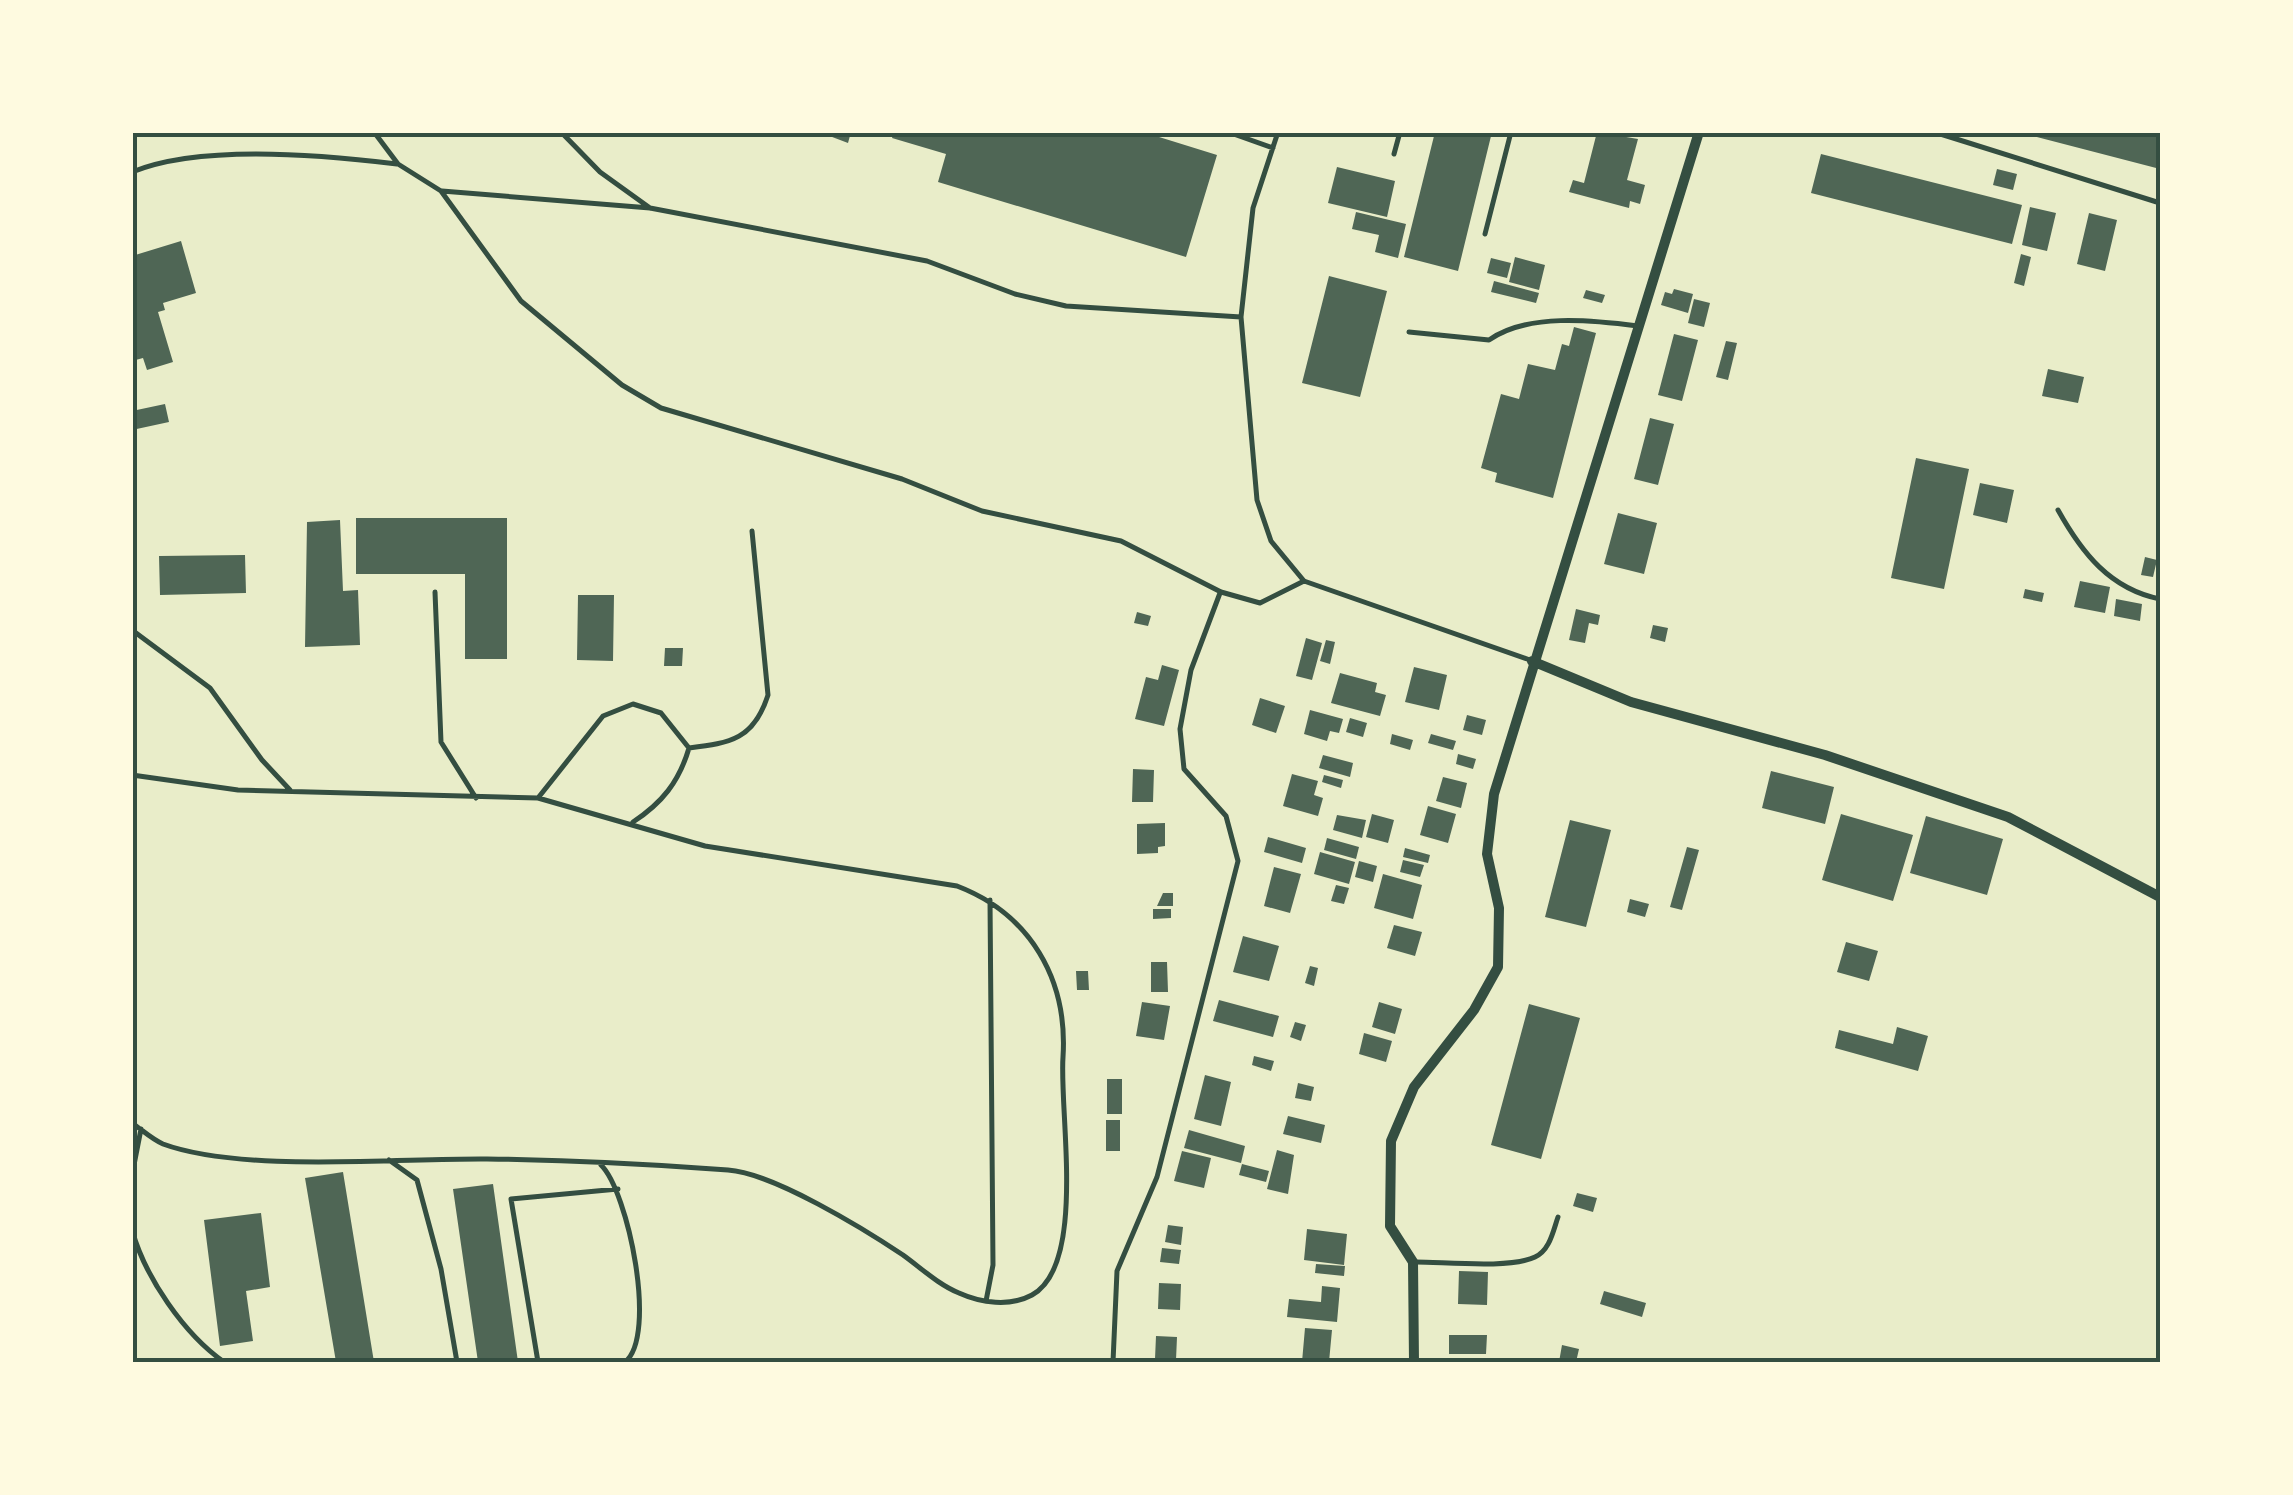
<svg xmlns="http://www.w3.org/2000/svg" width="2293" height="1495" font-family="Montserrat,sans-serif">
<style>
.building{fill:#4f6655}
.lines{fill:none;stroke-linecap:round;stroke-linejoin:round}
.service{stroke:#344e41;stroke-width:5}
.minor{stroke:#344e41;stroke-width:10}
.neatline{fill:none;stroke:#344e41;stroke-width:4}
</style>
<rect width="100%" height="100%" fill="#e9edc9"/>
<path class="building" d="M819,132h32l-3,11z
M894,132h249l74,23 -31,102 -248,-75 8,-28 -54,-16z
M1435,132h57l-34,139 -54,-14z
M1597,132l41,7 -11,41 18,5 -5,19 -10,-3 -1,7 -60,-16 4,-12 11,3z
M2025,132h135v37l-135,-35z
M1821,154l201,51 -10,39 -201,-51z
M1337,167l58,14 -8,36 -59,-14z
M1997,169l20,5 -4,16 -20,-5z
M2030,207l26,6 -9,38 -25,-6z
M1356,212l50,12 -8,34 -23,-6 4,-17 -27,-6z
M2089,213l28,7 -12,51 -28,-7z
M181,241l15,52 -33,10 2,7 -7,2 15,50 -26,8 -4,-12 -11,3v-105z
M2021,254l10,3 -7,29 -10,-3z
M1515,257l30,8 -6,25 -30,-8z
M1491,258l20,5 -4,15 -20,-5z
M1329,276l58,15 -27,106 -58,-14z
M1494,281l45,12 -3,10 -45,-11z
M1674,289l19,5 -5,19 -27,-8 4,-13 7,2z
M1586,290l19,5 -3,8 -19,-5z
M1694,299l16,4 -6,24 -16,-4z
M1574,327l22,6 -43,165 -58,-16 2,-9 -16,-5 20,-74 18,5 9,-35 27,6 7,-26 7,2z
M1674,334l24,6 -16,61 -24,-6z
M1726,341l11,2 -9,37 -12,-3z
M2048,369l36,8 -6,26 -36,-7z
M165,404l4,18 -37,8v-19z
M1650,418l24,6 -16,61 -24,-6z
M1916,458l53,11 -25,120 -53,-11z
M1980,483l34,7 -7,33 -34,-8z
M1618,513l39,10 -13,51 -40,-10z
M356,518h151v141h-42v-85h-109z
M340,520l3,71 15,-1 2,55 -55,2 2,-125z
M245,555l1,38 -86,2 -1,-39z
M2145,557l12,3 -4,17 -12,-2z
M2080,581l30,6 -5,26 -31,-6z
M2025,589l19,4 -2,9 -19,-4z
M578,595h36l-1,66 -36,-1z
M2116,599l26,5 -2,17 -26,-5z
M1576,609l24,6 -2,10 -9,-2 -4,20 -16,-3z
M1137,612l14,4 -3,10 -14,-3z
M1653,625l15,3 -3,14 -15,-4z
M1306,638l16,5 -10,37 -16,-4z
M1326,640l9,2 -5,22 -10,-3z
M665,648h18l-1,18h-18z
M1162,665l17,5 -15,56 -29,-7 11,-42 12,3z
M1414,667l33,8 -8,35 -34,-8z
M1340,673l37,10 -2,9 11,3 -6,21 -49,-13z
M1260,698l25,8 -9,27 -24,-8z
M1310,710l33,9 -4,14 -9,-2 -3,10 -23,-7z
M1467,715l19,5 -4,15 -19,-5z
M1350,718l17,5 -4,14 -17,-5z
M1392,734l21,6 -3,10 -20,-6z
M1431,734l25,7 -3,9 -25,-7z
M1458,754l18,5 -3,10 -17,-5z
M1323,755l30,8 -3,14 -31,-9z
M1133,769l21,1 -1,32h-21z
M1771,771l63,16 -9,37 -63,-16z
M1292,774l26,7 -4,14 9,3 -5,18 -35,-10z
M1324,775l19,5 -2,8 -19,-6z
M1443,777l24,6 -6,25 -25,-7z
M1428,806l28,8 -8,29 -28,-8z
M1372,814l22,6 -6,23 -22,-6z
M1841,814l72,21 -20,66 -71,-21z
M1337,815l29,5 -4,18 -29,-8z
M1926,816l77,23 -16,56 -77,-22z
M1570,820l41,10 -25,97 -41,-10z
M1165,823v23l-7,1v6l-21,1v-30z
M1268,837l38,11 -4,15 -38,-11z
M1327,838l32,9 -3,12 -32,-9z
M1687,847l12,3 -17,60 -12,-3z
M1405,848l25,7 -2,8 -25,-6z
M1320,852l35,10 -6,22 -35,-10z
M1403,860l21,5 -4,12 -20,-5z
M1359,861l18,5 -4,16 -18,-5z
M1274,867l27,7 -11,39 -26,-7z
M1383,874l39,11 -9,34 -39,-11z
M1336,885l13,3 -5,16 -13,-3z
M1163,893h10v13h-16z
M1630,899l19,5 -4,13 -18,-5z
M1153,909h18v9l-18,1z
M1394,925l28,7 -7,24 -28,-8z
M1243,936l36,10 -10,35 -36,-9z
M1846,942l32,9 -9,30 -32,-9z
M1151,962h16l1,30h-17z
M1310,966l8,2 -4,18 -9,-3z
M1076,971h12l1,19h-12z
M1219,1000l60,16 -6,21 -60,-16z
M1142,1002l28,4 -6,34 -28,-4z
M1379,1002l23,7 -7,25 -23,-7z
M1529,1004l51,14 -39,141 -50,-14z
M1295,1022l11,3 -5,16 -11,-4z
M1897,1027l31,9 -10,35 -83,-23 4,-18 54,14z
M1364,1033l28,8 -6,21 -27,-8z
M1254,1056l20,5 -3,10 -19,-6z
M1205,1075l26,7 -10,44 -27,-7z
M1107,1079h15v35h-15z
M1298,1083l16,4 -3,14 -16,-3z
M1288,1116l37,9 -4,18 -38,-9z
M1106,1120h14v31h-14z
M1189,1130l56,16 -4,17 -57,-15z
M1277,1150l17,5 -6,39 -21,-5z
M1182,1151l29,7 -7,30 -30,-7z
M1242,1164l27,7 -3,11 -27,-7z
M343,1172l31,190h-38l-31,-184z
M493,1184l25,178h-40l-25,-173z
M1577,1193l20,5 -4,14 -20,-6z
M261,1213l9,74 -24,4 7,50 -33,5 -16,-126z
M1168,1225l15,2 -2,18 -16,-3z
M1307,1229l40,5 -3,31 -40,-5z
M1162,1248l19,2 -2,14 -19,-2z
M1316,1264l29,2 -1,10 -29,-3z
M1459,1271l29,1 -1,33 -29,-1z
M1159,1283l22,1 -1,26 -22,-1z
M1322,1286l18,2 -3,34 -50,-5 2,-18 32,3z
M1604,1291l42,12 -4,14 -42,-13z
M1305,1328l27,2 -3,32h-27z
M1449,1335h38l-1,19h-37z
M1156,1336l21,1 -1,23 -21,-1z
M1562,1345l17,4 -3,13h-17z"/>
<g class="lines">
<path class="service" d="M374,132l24,32 43,27 80,110 101,84 39,23 241,71 80,32 139,30 100,51 39,11 44,-22
M561,132l39,40 50,36
M1228,132l45,16
M1278,132l-25,76 -12,109 16,183 14,41 33,40 226,79
M1934,132l226,71
M1394,154l6,-22
M132,172c68,-28 193,-17 265,-8
M442,191l208,17 277,53 88,33 51,12 175,11
M1485,234l26,-102
M1409,332l80,8c38,-27 103,-20 149,-14
M2058,510c24,43 52,79 102,89
M435,592l6,150 35,56
M132,630l78,58 52,72 28,30
M132,775l106,15 300,8 167,48 252,40c73,28 111,93 106,171 -4,55 24,208 -31,238 -22,12 -51,8 -73,-2 -20,-8 -38,-25 -56,-38 -39,-26 -130,-82 -175,-85 -80,-6 -161,-10 -241,-11 -88,-1 -245,14 -324,-15 -10,-4 -21,-14 -31,-21
M538,798l65,-82 30,-12 28,9 28,35
M633,822c29,-19 46,-40 56,-74 42,-5 65,-9 79,-53l-16,-164
M389,1160l28,20 24,89 16,93
M601,1165c27,26 57,171 24,197
M132,1175l9,-46
M132,1230c13,47 52,104 92,132
M1416,1262c29,0 94,7 119,-5 15,-7 18,-26 23,-40
M986,1301l7,-36 -3,-365
M538,1362l-27,-163 107,-10
M1113,1362l4,-91 40,-94 81,-316 -12,-45 -42,-47 -4,-40 11,-59 29,-77"/>
<path class="minor" d="M1532,661l99,41 194,53 183,62 152,80
M1414,1362l-1,-100 -23,-36 1,-85 23,-54 60,-77 24,-43 1,-59 -12,-54 7,-60 205,-662"/>
</g>
<rect width="2293" height="1495" fill="none" stroke="#fefae0" stroke-width="270"/>
<rect x="135" y="135" width="2023" height="1225" class="neatline"/>
</svg>
